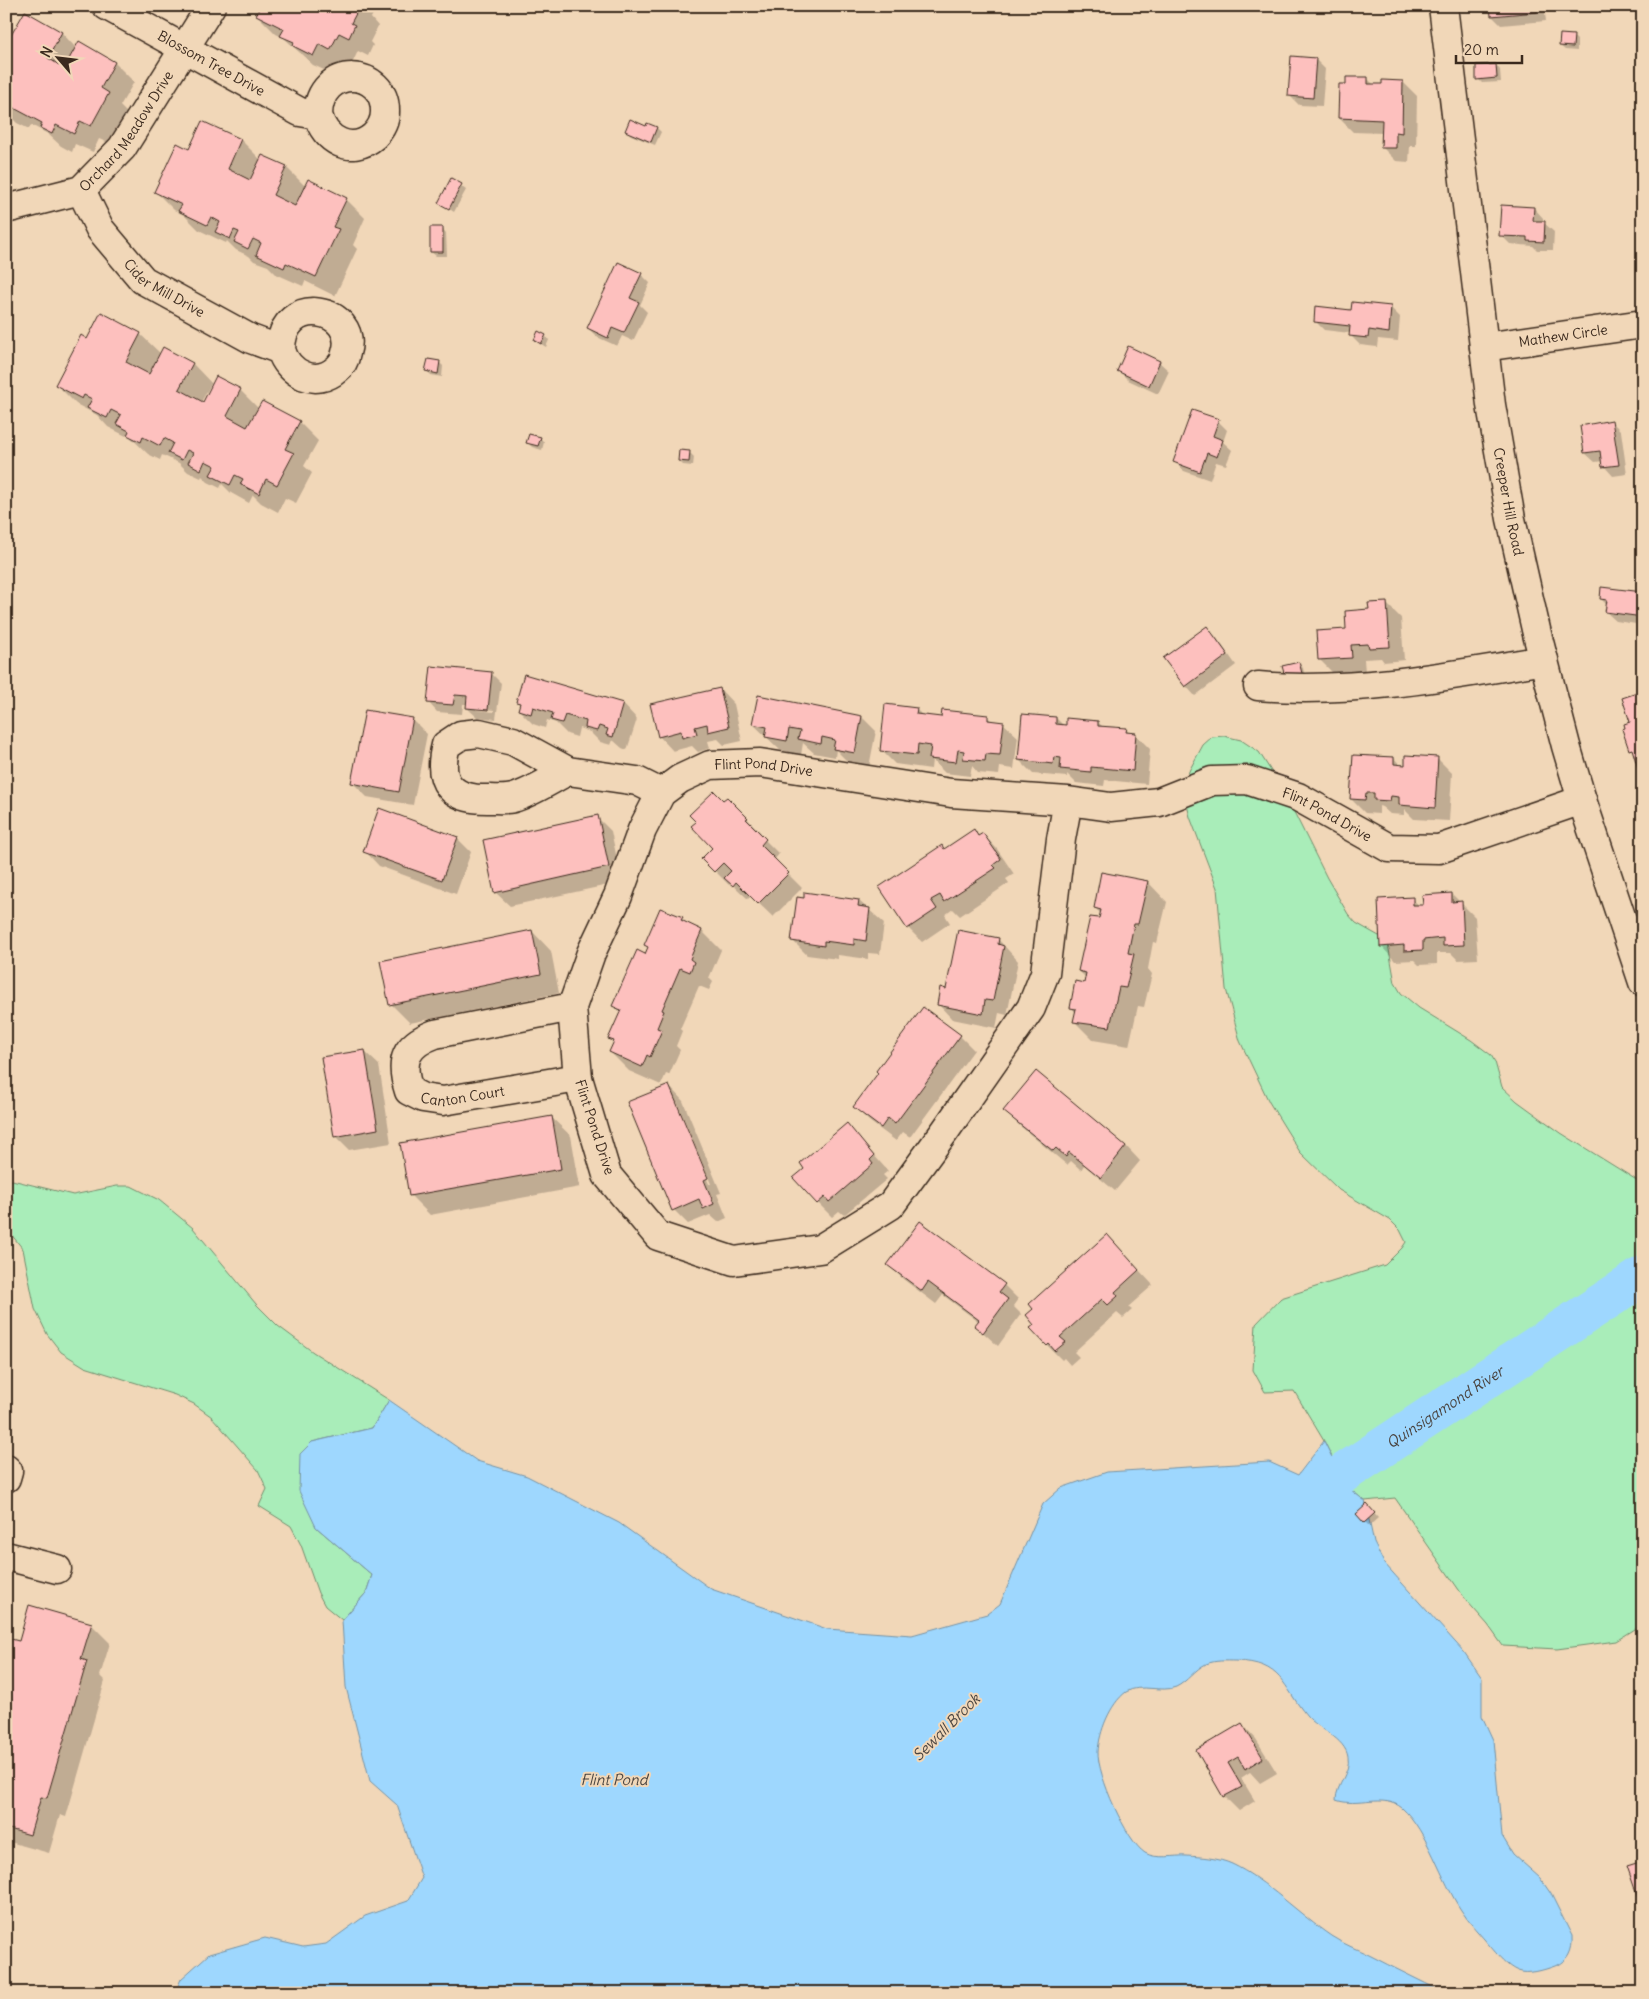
<svg xmlns="http://www.w3.org/2000/svg" width="1649" height="1999" font-family="Delius,sans-serif">
<style>
.green{fill:#a9edb9;stroke:#728c6c}
.water{fill:#9ed7fe;stroke:#7692a4}
.shadow{fill:#0003;fill-rule:evenodd}
.lines{fill:none;stroke-linecap:round;stroke-linejoin:round}
.river{stroke:#9ed7fe;stroke-width:40}
.building{fill:#fdc0be;stroke:#3b2a1e}
.minor-casing{stroke:#3b2a1e;stroke-width:31}
.minor{stroke:#f1d7b8;stroke-width:28}
.labels{text-anchor:middle;dominant-baseline:central;stroke-width:4;stroke-linejoin:round;paint-order:stroke}
.street-label{font-size:14px;fill:#3b2a1e;stroke:#f1d7b8}
.water-label{font-size:15px;font-style:italic;fill:#4a4440;stroke:#f1d7b8}
</style>
<rect width="100%" height="100%" fill="#f1d7b8"/>
<filter id="ink" filterUnits="userSpaceOnUse"><feTurbulence type="fractalNoise" baseFrequency=".02" numOctaves="2"/><feDisplacementMap in="SourceGraphic" scale="10" xChannelSelector="R" yChannelSelector="G"/><feConvolveMatrix kernelMatrix="1 2 1 2 8 2 1 2 1" color-interpolation-filters="sRGB"/></filter>
<g filter="url(#ink)">
<path class="green" d="M1224,736l17,4 18,12 24,38 44,88 21,36 8,9 23,13 9,8 7,39 6,10 18,15 52,32 20,15 4,7 7,25 15,14 44,32 82,51v440l-27,17 -59,8 -54,-3 -15,-21 -22,-25 -71,-102 -30,3 -19,-15 -22,-45 -30,-50 -29,1 -12,-22 3,-46 25,-26 104,-33 17,-17 4,-6 -6,-12 -10,-10 -51,-30 -39,-38 -31,-50 -29,-61 -14,-52 -9,-101 -27,-71 -6,-24 1,-12 5,-12 13,-24 9,-8z
M12,1180l61,15 44,-9h14l28,14 34,28 63,76 22,22 35,26 76,48 -17,28 -60,14 4,85 56,48 -6,18 -24,27 -17,-14 -7,-13 -17,-48 -10,-19 -32,-20 8,-17 -9,-19 -46,-53 -18,-13 -19,-9 -90,-28 -24,-15 -14,-18 -12,-25 -12,-60 -17,-21v-46z"/>
<path class="water" d="M389,1400l88,61 50,15 92,47 92,66 116,40 85,6 75,-21 13,-10 43,-100 18,-16 46,-16 162,-10 29,13 26,-34 22,45 19,15 9,42 10,20 80,89 18,26v38l11,24 9,96 11,18 27,24 11,16 21,42c1,13 -4,25 -17,30 -11,4 -27,9 -37,5 -11,-4 -21,-17 -28,-25 -10,-12 -21,-23 -29,-36 -19,-28 -34,-80 -59,-102 -18,-15 -45,0 -66,-8 0,-15 15,-28 12,-43 -3,-19 -30,-28 -41,-41 -25,-30 -24,-54 -72,-55 -10,0 -19,-1 -29,3 -11,5 -19,18 -30,23 -14,6 -36,-4 -50,5 -16,12 -27,40 -28,60 -1,22 28,89 47,101 12,7 29,2 42,3 14,1 32,2 45,8 34,16 68,51 99,72 12,8 26,13 38,19 25,13 50,25 76,38h-1270l6,-14 28,-25 56,-16 38,9 23,-3 39,-28 43,-15 14,-23 -25,-73 -27,-24 -24,-94 -4,-67 24,-27 6,-18 -56,-48 -17,-36 1,-37 12,-12 60,-14z"/>
<path class="shadow" d="M262,6h126l-4,8 -9,-4 -4,8 7,8 -8,16 3,3 -5,11 -10,-5 -8,17 -12,-5 -5,11 -20,-9 -29,-27 -8,-4 -19,-19z
M1491,6h53l2,15 -45,4 -9,-9z
M25,13l37,20 14,15 3,-5 36,20 19,19 -14,24 7,7 -16,31 -12,-5 -6,13 -18,-8 -3,8 -11,-6 -13,-12 -17,-9 -2,4 -12,-6 -11,-11v-75l4,2z
M1573,36l4,4v11l-12,-1 -5,-4z
M1315,59l10,10 -3,37 -23,-1 -10,-10z
M1496,65l4,5 1,12 -19,1 -4,-4z
M1368,79l6,6 29,-3 14,14 -1,50h-6l-1,16 -13,-1 -14,-14 1,-14 -30,-1 -14,-14 8,-32z
M203,123l38,17 20,20 25,7 20,20 40,12 19,19 -12,27 4,4 -22,47 -30,-15 -2,5 -27,-12 -8,-8 -14,-5 -5,-5 -13,-6 -9,-9 -1,2 -27,-13 -15,-15 -10,-5 -19,-19 35,-40z
M647,127l10,1 4,4 -6,13 -24,-10 -5,-4z
M452,180l14,10 -12,22 -15,-10z
M1534,208l9,10v4l11,10 -1,18h-16l-4,-4 -23,-2 -9,-9z
M442,228l4,5 1,23h-11l-5,-4z
M641,274l9,9 -10,22 7,7 -14,29 -11,-5 -5,10 -20,-9 -9,-9z
M1391,308l9,9 -2,24 -20,-2 -1,8 -17,-2 -10,-10v-2l-26,-3 -9,-9 37,-10z
M140,334l21,20 2,-5 30,15 20,21 27,5 19,19 40,13 19,19 -14,25 8,7 -16,30 -11,-5 -7,14 -17,-9 -8,-8 -4,8 -18,-10 -9,-9 -2,4 -12,-6 -6,-6 -1,2 -13,-6 -9,-9 -17,-8 -2,5 -12,-6 -21,-20 -1,2 -18,-9 -11,-12 -21,-11 -19,-19 31,-45zM211,384l2,1 -9,18 -3,-1z
M545,336l4,4 -3,7 -11,-7z
M439,362l4,4 -1,11 -11,-2 -4,-4z
M1159,362l10,9 -11,23 -30,-14 -10,-10z
M1218,421l9,9 -4,12 9,8 -6,15 -10,-3 -6,18 -26,-9 -9,-9z
M1612,422l9,9 6,43 -14,2 -9,-10 -1,-5 -8,1 -10,-9 -4,-26z
M540,438l4,4 -2,8 -10,-3 -4,-4z
M690,453l4,4 -1,9 -10,-1 -4,-4z
M1643,594v31l-27,-4 -10,-9 1,-7 -6,-6z
M1386,603l15,15 3,42 -20,2 -3,-4 -17,1 1,13 -31,2 -14,-14 28,-30 22,-19z
M1206,628l10,9 20,28 -41,31 -9,-10 -21,-28z
M1299,663l4,5 3,13 -15,3z
M491,673l10,10 -5,36 -19,-2 -10,-9 1,-4h-5l-1,10 -25,-2 -9,-10zM476,708l18,2v2l-18,-2z
M720,689l14,15 8,37 -18,4 -6,-6 -10,2 2,7 -12,4 -6,-6 -19,5 -14,-15z
M517,702l106,2 14,15 -10,31 -5,-2 -9,-8 -2,5 -11,-3 -10,-10 -11,-4 -2,9 -10,-3 -11,-11 -9,-3 -2,8 -12,-4 -14,-14 2,-5z
M916,709l7,7 19,2 45,-1 5,4 11,2 15,14 -4,32 -14,-2 -1,8 -21,-2 -6,-7 -2,10 -25,-3 -13,-13 -1,9 -36,-5 -14,-14z
M862,717l14,14 -7,36 -20,-4 -13,-13 -1,7 -21,-4 -11,-10 -2,12 -21,-5 -27,-26z
M1056,718l8,8 34,-4 5,5 23,3 5,4 5,1 14,14 -3,35 -42,-4 -1,6 -28,-3 -9,-9v3l-34,-3 -14,-14z
M413,720l14,14 -14,71 -46,-8 -15,-15z
M1394,758l7,8 37,-7 14,14 -3,48 -35,-2 -10,-10v6l-14,-1 -8,-7 -3,-1v8l-14,-1 -14,-14z
M727,798l34,35 -2,1 20,20 -5,6 28,28 -29,29 -22,-21 -3,3 -17,-16 -2,2 -26,-26 11,-11 9,-46z
M597,817l14,14 11,51 -112,24 -15,-14z
M974,831l6,6 3,-3 14,15 17,25 -8,5 3,4 -49,33 -7,-7 -8,6 5,8 -28,19 -14,-14 37,-78z
M457,838l14,14 -15,42 -77,-28 -14,-15z
M1102,874l46,8 19,20 -10,41 -4,-1 -5,27 4,5 -8,33 -6,-1 -9,40 -36,-6 -19,-19 2,-8 -5,-6 14,-23 1,-6 -7,-7 21,-52 1,-5 -6,-6z
M1452,894l23,23 3,42 -20,1 -7,-7h-14v11l-18,1 -5,-5 -19,1 -14,-15 31,-47 8,7z
M859,901l25,22 -4,31 -12,-1v6l-30,-4v4l-31,-4 -14,-14z
M682,918l6,7 14,6 19,19 -12,28 4,4 -4,8 -10,-4 -19,43 2,2 -6,15 4,4 -11,25 -3,-1 -5,11 -32,-14 -19,-19 4,-9 -4,-5 11,-25 -7,-7 32,-50 3,-8 -4,-3z
M532,931l19,20 8,42 -149,30 -19,-19z
M998,939l20,22 -11,54 -8,-2 -3,15 -44,-9 -14,-15 9,-14z
M924,1009l36,27 14,14 -64,87 -7,-5 -7,9 -27,-20 -14,-14z
M364,1051l15,14 12,78 -42,7 -14,-14z
M1036,1073l90,73 14,15 -25,30 -31,-26 -3,5 -10,-9 -4,4 -48,-40 -14,-14z
M669,1086l14,15 38,92 -4,1 10,24 -9,4 -8,-7 -22,9 -14,-14zM675,1102h2l34,82h-2z
M551,1117l20,19 9,51 -150,28 -19,-19 -10,-52z
M847,1125l41,46 -5,4 4,4 -43,36 -5,-4 -7,6 -14,-14 -12,-34z
M1107,1236l46,49 -25,22 4,3 -9,8 -6,-5 -43,39 5,5 -9,8 -6,-7 -2,2 -15,-15z
M889,1265l115,20 14,14 -5,7 8,8 -23,32 -22,-20 3,-4 -36,-27 -7,9 -33,-25z
M1371,1510l7,8 -9,8 -4,-4z
M91,1624l19,19 -10,33 5,5 -39,136 -6,-2 -11,38 -43,-12v-181l13,-17z
M1242,1724l14,15 21,34 -17,10 -10,-11 -9,6 14,23 -16,10 -15,-15 -26,-45z"/>
<g class="lines">
<path class="river" id="s1" d="M1295,1505l348,-229"/>
</g>
<path class="building" d="M260,6h100l-9,17 4,2 -6,13 -10,-5 -9,17 -11,-6 -6,12 -20,-10 1,-4 -14,-6 4,-7 -28,-14z
M1490,6h46l1,6 -46,4z
M25,11l37,21 -14,26 16,10 15,-27 36,21 -14,26 8,5 -18,33 -11,-5 -6,13 -18,-9 -4,9 -12,-6 2,-5 -30,-16 -2,3 -4,-1v-74l4,2z
M1560,34l14,1 -1,12 -14,-1z
M1291,56l25,2 -3,40 -25,-2z
M1496,64l1,14 -21,2v-15z
M1346,77h22v7h14v-4l21,1 -1,52 -6,-1v16h-15l1,-28 -44,-2 1,-34h7z
M630,119l16,7 1,-3 10,4 -6,15 -26,-11z
M202,121l39,18 -13,30 22,11 12,-25 25,11 -14,29 22,11 13,-27 39,19 -14,29 6,2 -23,48 -30,-14 -2,5 -28,-13 5,-12 -8,-4 -5,10 -14,-7 5,-10 -5,-2 -4,9 -15,-7 5,-10 -9,-5 -4,8 -29,-14 4,-6 -28,-13 23,-49 12,6z
M451,178l11,6 -13,25 -11,-6z
M1501,205l33,2 -1,14h12l-1,21 -17,-1v-4l-28,-1z
M430,227h13v25h-13z
M618,262l24,11 -12,25 9,4 -15,31 -12,-5 -4,10 -21,-10z
M1352,302l39,4 -2,27 -20,-3 -1,8 -19,-2 1,-10 -36,-4 1,-16 36,4z
M101,312l40,21 -15,29 23,12 14,-27 30,16 -14,26 24,13 13,-26 25,13 -14,27 20,11 15,-26 38,20 -15,28 9,4 -17,32 -11,-6 -7,15 -19,-10 3,-5 -8,-4 -5,10 -20,-10 5,-9 -10,-5 -4,9 -13,-7 5,-10 -6,-3 -5,10 -14,-7 5,-10 -9,-5 -4,8 -17,-9 -2,5 -14,-7 2,-4 -13,-7 5,-9 -10,-5 -4,8 -20,-10 5,-9 -8,-4 -2,4 -27,-14 26,-50 6,4z
M538,331l8,4 -5,9 -7,-4z
M1128,346l32,15 -11,25 -32,-15z
M428,359l12,2 -2,13 -13,-3z
M1192,410l27,9 -6,17 10,4 -6,17 -10,-4 -7,19 -27,-10z
M1612,420l7,45 -17,2 -2,-16 -16,2 -4,-27z
M529,434l12,3 -3,9 -12,-3z
M679,450l11,1 -1,11 -11,-1z
M1601,587l42,5v25l-38,-5 2,-12 -7,-1z
M1387,602l3,45 -21,1 -1,-4 -17,1 1,13 -34,2 -2,-29 30,-2 -1,-18 24,-2 -1,-6z
M1207,626l21,29 -43,32 -22,-29z
M1299,662l4,15 -17,3 -4,-14z
M431,666l61,6 -4,38 -22,-2 1,-12 -12,-1 -2,10 -26,-2z
M524,674l99,29 -10,34 -7,-2 2,-6 -9,-3 -2,5 -12,-3 1,-7 -21,-6 -3,8 -11,-3 2,-7 -20,-6 -2,7 -13,-4 2,-7 -4,-1z
M720,688l9,39 -21,5 -1,-8 -12,3 2,7 -15,4 -1,-7 -23,6 -8,-33z
M1643,691v86l-2,1 -9,-29 -3,1 -7,-21 3,-1 -1,-4 6,-2 -8,-24z
M758,695l104,21 -7,37 -22,-4 2,-9 -13,-3 -1,7 -23,-5 2,-8 -11,-2 -2,12 -22,-4 2,-10 -15,-3z
M885,704l32,4 -1,6 25,3 1,-7 46,5v5l16,2 -4,33 -14,-1 -1,7 -22,-2 1,-8 -6,-1 -2,12 -27,-3 2,-13 -13,-2 -1,11 -37,-4z
M365,710l48,8 -14,74 -48,-9z
M1022,714l34,3v7l10,1v-7l32,3v5l29,2 -1,4 10,1 -3,38 -42,-4v5l-31,-3 1,-11 -7,-1 -1,7 -35,-4z
M1353,755l41,2v7l11,1v-10l33,2 -3,51 -36,-3v-8l-8,-1 -1,5 -16,-1v-7h-8l-1,7 -15,-1z
M714,791l9,9 4,-3 21,21 -2,1 20,20 -5,6 28,28 -31,31 -22,-22 -3,4 -9,-8 7,-7 -8,-8 -9,9 -13,-13 11,-11 -21,-22 5,-4 -7,-7z
M379,808l79,29 -16,43 -79,-28z
M598,815l11,52 -115,26 -11,-53z
M974,829l4,7 5,-3 18,26 -8,6 3,3 -52,34 -4,-7 -9,5 6,9 -30,20 -28,-42 63,-42 2,4z
M1101,872l47,9 -10,43h-4l-6,29 6,1 -8,34 -7,-1 -9,40 -37,-5 3,-13 -6,-1 5,-27 9,2 2,-10 -8,-2 12,-54 9,1 2,-8 -7,-2z
M804,892l55,8 -1,6 12,2 -4,33 -12,-2v6l-30,-4v5l-33,-5 6,-44 7,1z
M1452,893v9l10,-1 2,44 -21,1v-8l-20,2v10l-19,1v-6l-24,2 -2,-48 35,-2v8h10l-1,-10z
M660,908l23,9 -2,3 21,10 -12,29 4,3 -4,10 -10,-4 -18,42 2,1 -7,17 5,2 -12,27 -3,-2 -5,12 -33,-15 5,-11 -6,-2 13,-29 -9,-4 25,-56 8,4 3,-7 -4,-2z
M532,930l9,44 -152,31 -9,-44z
M958,930l41,8 -1,6 6,2 -11,55 -8,-1 -2,14 -46,-9 3,-18 6,2z
M923,1007l38,28 -66,89 -7,-6 -7,10 -28,-21 25,-34 -2,-2z
M365,1050l13,79 -44,8 -13,-80z
M1036,1071l90,75 -25,32 -32,-26 -3,5 -10,-9 -3,3 -50,-40z
M669,1085l39,93 -4,2 10,24 -11,5 -4,-10 -27,12 -45,-109z
M552,1116l9,53 -152,27 -9,-53z
M847,1123l27,33 -4,4 3,4 -44,38 -4,-5 -8,7 -24,-26 11,-9 -4,-6z
M920,1221l85,63 -6,8 9,7 -25,34 -9,-7 5,-6 -51,-38 -6,9 -35,-26z
M1107,1234l32,36 -24,22 3,4 -10,9 -6,-6 -42,38 6,5 -11,9 -6,-7 -2,2 -17,-18 4,-3 -8,-10 7,-6 -4,-5z
M1367,1504l8,9 -11,10 -8,-9z
M29,1605l63,18 -11,36 6,2 -40,137 -6,-1 -11,38 -24,-7v-173l5,-16 8,2z
M1242,1723l21,35 -18,11 -7,-12 -10,6 14,24 -19,10 -27,-47z
M1643,1861v42l-3,1 -13,-38z
M1537,1988l9,5h-11z"/>
<g class="lines">
<g class="minor-casing">
<g id="minor">
<path id="s2" d="M107,6l193,106 18,3c6,25 33,41 56,21 6,-6 11,-15 11,-24 1,-45 -66,-49 -67,3"/>
<path id="s3" d="M1443,6l48,399 20,114 26,115 29,112 16,54 61,182"/>
<path id="s4" d="M81,190l19,39 43,51 108,59 30,11c7,24 35,38 56,19 5,-4 8,-10 9,-16 14,-45 -65,-62 -65,-3"/>
<path id="s5" d="M6,209l75,-19 41,-42 89,-142"/>
<path id="s6" d="M1484,347l159,-23"/>
<path d="M1258,686c92,8 194,-10 286,-26"/>
<path d="M568,771c-16,8 -39,23 -55,27 -7,2 -16,1 -23,1 -39,1 -54,-16 -44,-54l15,-10 18,-2 34,8 55,30 69,10 24,12"/>
<path id="s7" d="M1068,801l-7,38 -16,134 -14,35 -86,123 -54,74 -71,44 -86,12 -76,-25 -51,-61 -29,-97 -6,-71 19,-54 27,-57 24,-66 19,-37 19,-14 30,-14 50,-2 191,30 117,8 43,6 48,-5 53,-21 35,-1 51,17 91,51 50,1 143,-49"/>
<path id="s8" d="M572,1007l-137,27c-30,11 -36,27 -26,57l14,7 20,3 135,-23"/>
<path d="M6,1469l2,2 -2,7"/>
<path d="M6,1556l51,13"/>
</g>
</g>
<use href="#minor" class="minor"/>
</g>
</g>
<g class="labels">
<g class="street-label">
<text stroke="none"><textPath href="#s2" startOffset="119">Blossom Tree Drive</textPath></text>
<text stroke="none"><textPath href="#s5" startOffset="152">Orchard Meadow Drive</textPath></text>
<text stroke="none"><textPath href="#s4" startOffset="132">Cider Mill Drive</textPath></text>
<text stroke="none"><textPath href="#s6" startOffset="80">Mathew Circle</textPath></text>
<text stroke="none"><textPath href="#s3" startOffset="500">Creeper Hill Road</textPath></text>
<text stroke="none"><textPath href="#s7" startOffset="1298">Flint Pond Drive</textPath></text>
<text stroke="none"><textPath href="#s7" startOffset="1876">Flint Pond Drive</textPath></text>
<text stroke="none"><textPath href="#s8" startOffset="268">Canton Court</textPath></text>
<text transform="translate(595 1127) rotate(72)">Flint Pond Drive</text>
</g>
<g class="water-label">
<text stroke="none"><textPath href="#s1" startOffset="179">Quinsigamond River</textPath></text>
<text transform="translate(946 1727) rotate(-45)">Sewall Brook</text>
<text x="614" y="1779">Flint Pond</text>
</g>
</g>
<rect width="1649" height="1999" fill="none" stroke="#f1d7b8" stroke-width="25"/>
<rect x="12" y="12" width="1624" height="1974" fill="none" stroke="#3b2a1e" stroke-width="2" filter="url(#ink)"/>
<g transform="translate(58 58) rotate(298)" stroke="#f1d7b8" stroke-width="4" paint-order="stroke">
<path d="M0-4L9 19L0 12L-9 19Z" fill="#3b2a1e"/>
<text y="-8" font-size="14" font-weight="bold" text-anchor="middle" fill="#3b2a1e">N</text>
</g>
<path d="M1456 55v8h66v-8" fill="none" stroke="#3b2a1e" stroke-width="2.5"/>
<text x="1464" y="55" font-size="15" fill="#3b2a1e" stroke="#f1d7b8" stroke-width="4" paint-order="stroke">20 m</text>
</svg>
